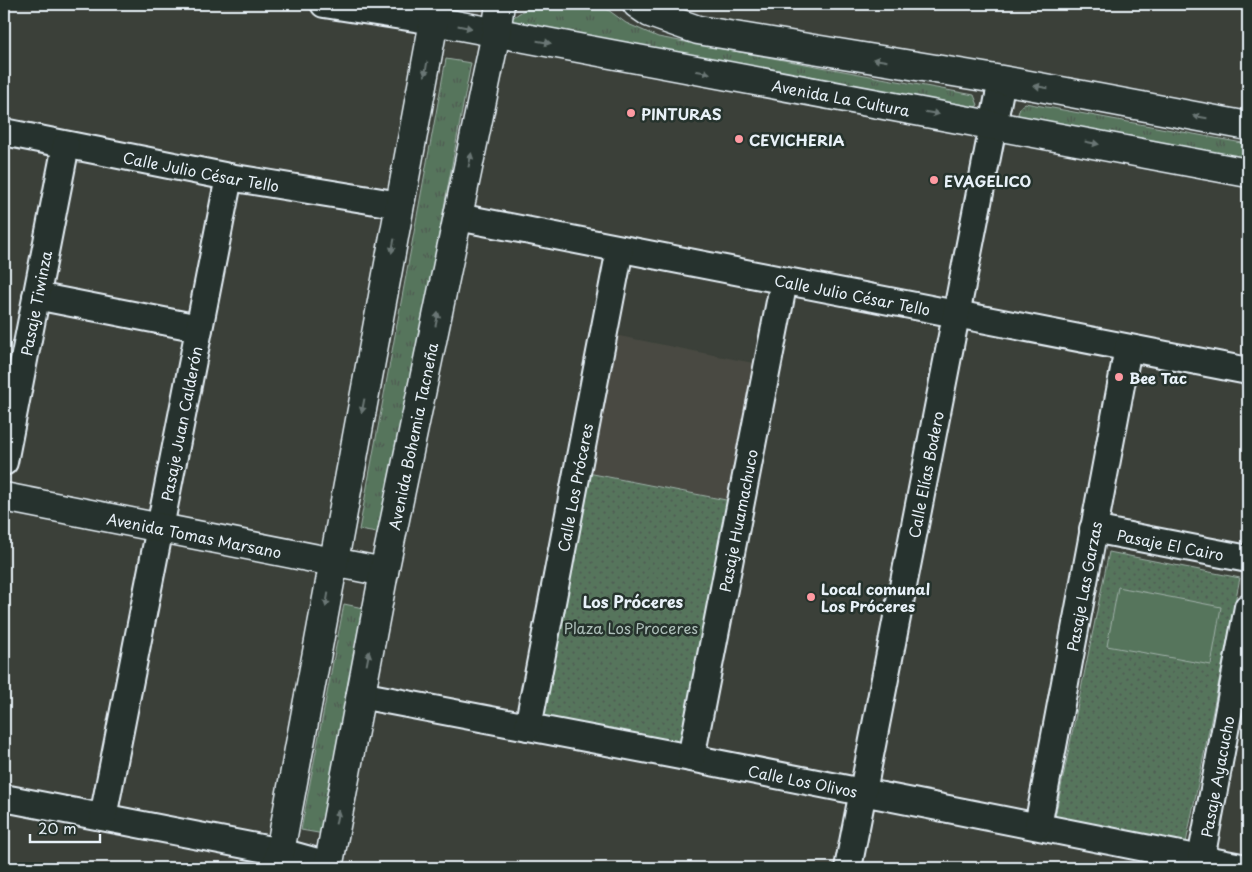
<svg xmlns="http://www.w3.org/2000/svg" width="1252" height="872" font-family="'Playpen Sans',sans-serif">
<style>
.built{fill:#494a42}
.grass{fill:url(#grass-tufts);stroke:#a0b2aa}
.park{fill:url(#park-dots);stroke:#a0b2aa}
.pitch{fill:#57745c;stroke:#a0b2aa}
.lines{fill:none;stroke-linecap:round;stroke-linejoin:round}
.street-casing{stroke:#e8f1f8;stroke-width:30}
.secondary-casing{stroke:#e8f1f8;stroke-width:31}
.street{stroke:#26332d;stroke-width:26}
.secondary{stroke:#26332d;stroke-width:28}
.oneway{fill:#6a7674}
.poi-dot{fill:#ff9aa2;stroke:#26332d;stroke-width:2}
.labels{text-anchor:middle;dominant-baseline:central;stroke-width:5;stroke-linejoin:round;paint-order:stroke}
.street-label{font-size:15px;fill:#e8f1f8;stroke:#26332d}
.poi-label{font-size:15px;font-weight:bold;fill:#e8f1f8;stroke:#26332d;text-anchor:start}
.park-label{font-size:15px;fill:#aebfba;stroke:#26332d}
.neighbourhood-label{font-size:16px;font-weight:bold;fill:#e8f1f8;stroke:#26332d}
</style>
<defs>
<pattern id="grass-tufts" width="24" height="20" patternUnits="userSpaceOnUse" patternTransform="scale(1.25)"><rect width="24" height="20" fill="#57745c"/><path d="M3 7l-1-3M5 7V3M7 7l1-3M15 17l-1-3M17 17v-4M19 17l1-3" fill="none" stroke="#4e5c52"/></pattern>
<pattern id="park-dots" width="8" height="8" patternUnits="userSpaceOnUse" patternTransform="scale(1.25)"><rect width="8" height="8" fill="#57745c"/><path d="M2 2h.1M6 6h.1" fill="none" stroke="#4e5c52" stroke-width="1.8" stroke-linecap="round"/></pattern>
</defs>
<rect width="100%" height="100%" fill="#3b4039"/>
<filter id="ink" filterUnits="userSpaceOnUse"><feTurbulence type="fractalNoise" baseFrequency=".02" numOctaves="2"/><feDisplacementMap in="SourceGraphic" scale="10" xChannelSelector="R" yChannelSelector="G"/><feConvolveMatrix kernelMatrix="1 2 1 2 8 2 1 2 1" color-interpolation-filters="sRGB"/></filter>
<g filter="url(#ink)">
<path class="built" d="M614,335l139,28 -25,137 -136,-27z"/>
<path class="grass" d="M533,4h67l26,19 32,14 316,58 4,10 -8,6 -455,-85 -6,-6z
M446,59l25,4 -88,471 -24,-4z
M1025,103l223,41v18l-226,-42 -4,-6 2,-7z
M344,604l24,5 -44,225 -23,-4z"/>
<path class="park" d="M583,472l148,29 -44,244 -149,-29z
M1109,552l131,26 -54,265 -131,-26z"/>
<path class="pitch" d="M1118,587l103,20 -10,58 -104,-19z"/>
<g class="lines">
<g class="street-casing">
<g id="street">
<path d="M324,4l110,17"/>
<path id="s1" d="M4,132l225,45 171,28"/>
<path id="s2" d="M458,217l790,154"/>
<path d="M36,296l163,32"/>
<path id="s3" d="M4,462l62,-317"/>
<path id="s4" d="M1093,529l155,30"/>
<path id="s5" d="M360,695l331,63 555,110"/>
<path id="s6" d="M528,727l92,-478"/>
<path id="s7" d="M691,758l93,-477"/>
<path d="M4,798l277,54 47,13"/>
<path id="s8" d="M103,817l126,-640"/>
<path id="s9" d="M1038,826l90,-478"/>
<path id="s10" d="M1201,859l47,-252"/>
<path id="s11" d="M848,868l154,-788"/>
</g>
</g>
<g class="secondary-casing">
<g id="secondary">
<path d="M637,4l13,9 48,17 304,50 246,46"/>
<path id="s12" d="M434,21l814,152"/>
<path id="s13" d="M4,497l380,75"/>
<path d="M277,868l157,-847 -6,-17"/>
<path id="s14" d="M328,868l56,-296 112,-539 4,-29"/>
</g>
</g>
<use href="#street" class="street"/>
<use href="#secondary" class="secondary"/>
</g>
<defs><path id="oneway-solid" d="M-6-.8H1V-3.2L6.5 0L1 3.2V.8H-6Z" transform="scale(1.25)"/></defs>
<g class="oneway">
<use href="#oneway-solid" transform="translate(465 27) rotate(11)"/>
<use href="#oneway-solid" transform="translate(544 42) rotate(10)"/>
<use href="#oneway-solid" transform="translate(880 60) rotate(-171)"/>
<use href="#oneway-solid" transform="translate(426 69) rotate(100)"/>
<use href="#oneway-solid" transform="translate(703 72) rotate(10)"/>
<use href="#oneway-solid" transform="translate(1041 87) rotate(-170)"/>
<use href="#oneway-solid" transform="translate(932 113) rotate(10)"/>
<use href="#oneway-solid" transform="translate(1200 117) rotate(-170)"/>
<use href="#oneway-solid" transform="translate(1092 143) rotate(11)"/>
<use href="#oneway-solid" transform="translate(470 160) rotate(-78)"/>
<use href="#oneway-solid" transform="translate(393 246) rotate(101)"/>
<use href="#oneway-solid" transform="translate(437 319) rotate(-78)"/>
<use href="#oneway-solid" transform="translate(363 406) rotate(101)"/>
<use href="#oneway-solid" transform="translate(327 600) rotate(100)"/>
<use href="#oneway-solid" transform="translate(368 658) rotate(-79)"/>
<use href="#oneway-solid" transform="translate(337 817) rotate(-79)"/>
</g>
</g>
<g class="poi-dot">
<circle cx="631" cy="113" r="5"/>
<circle cx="739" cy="139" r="5"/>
<circle cx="934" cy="180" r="5"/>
<circle cx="1119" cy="377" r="5"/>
<circle cx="811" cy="597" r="5"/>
</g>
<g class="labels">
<g class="street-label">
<text stroke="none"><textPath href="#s12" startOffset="414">Avenida La Cultura</textPath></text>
<text stroke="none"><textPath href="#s1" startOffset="201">Calle Julio César Tello</textPath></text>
<text stroke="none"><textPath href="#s2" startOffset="402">Calle Julio César Tello</textPath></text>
<text stroke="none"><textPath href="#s3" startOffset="162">Pasaje Tiwinza</textPath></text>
<text stroke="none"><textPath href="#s8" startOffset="401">Pasaje Juan Calderón</textPath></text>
<text stroke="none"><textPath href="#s14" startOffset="440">Avenida Bohemia Tacneña</textPath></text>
<text stroke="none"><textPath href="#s11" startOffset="401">Calle Elías Bodero</textPath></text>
<text stroke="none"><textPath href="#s6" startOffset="244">Calle Los Próceres</textPath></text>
<text stroke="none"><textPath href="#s7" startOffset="242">Pasaje Huamachuco</textPath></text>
<text stroke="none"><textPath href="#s13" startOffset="194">Avenida Tomas Marsano</textPath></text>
<text stroke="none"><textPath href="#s4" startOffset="79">Pasaje El Cairo</textPath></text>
<text stroke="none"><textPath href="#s9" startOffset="244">Pasaje Las Garzas</textPath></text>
<text stroke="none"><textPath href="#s10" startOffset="84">Pasaje Ayacucho</textPath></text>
<text stroke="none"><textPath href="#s5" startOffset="451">Calle Los Olivos</textPath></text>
</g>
<g class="poi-label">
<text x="641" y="113">PINTURAS</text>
<text x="749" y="139">CEVICHERIA</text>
<text x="944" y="180">EVAGELICO</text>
<text x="1129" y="377">Bee Tac</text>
<text x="821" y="588">Local comunal<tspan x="821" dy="17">Los Próceres</tspan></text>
</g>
<g class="park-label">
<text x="631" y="627">Plaza Los Proceres</text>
</g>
<g class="neighbourhood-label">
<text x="633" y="601">Los Próceres</text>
</g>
</g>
<rect width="1252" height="872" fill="none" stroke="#26332d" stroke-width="20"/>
<rect x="10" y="10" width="1232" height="852" fill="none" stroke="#e8f1f8" stroke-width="2" filter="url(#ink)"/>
<path d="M30 834v8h70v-8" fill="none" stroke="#e8f1f8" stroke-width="2.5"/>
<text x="38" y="834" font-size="15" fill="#e8f1f8" stroke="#26332d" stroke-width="4" paint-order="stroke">20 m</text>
</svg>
